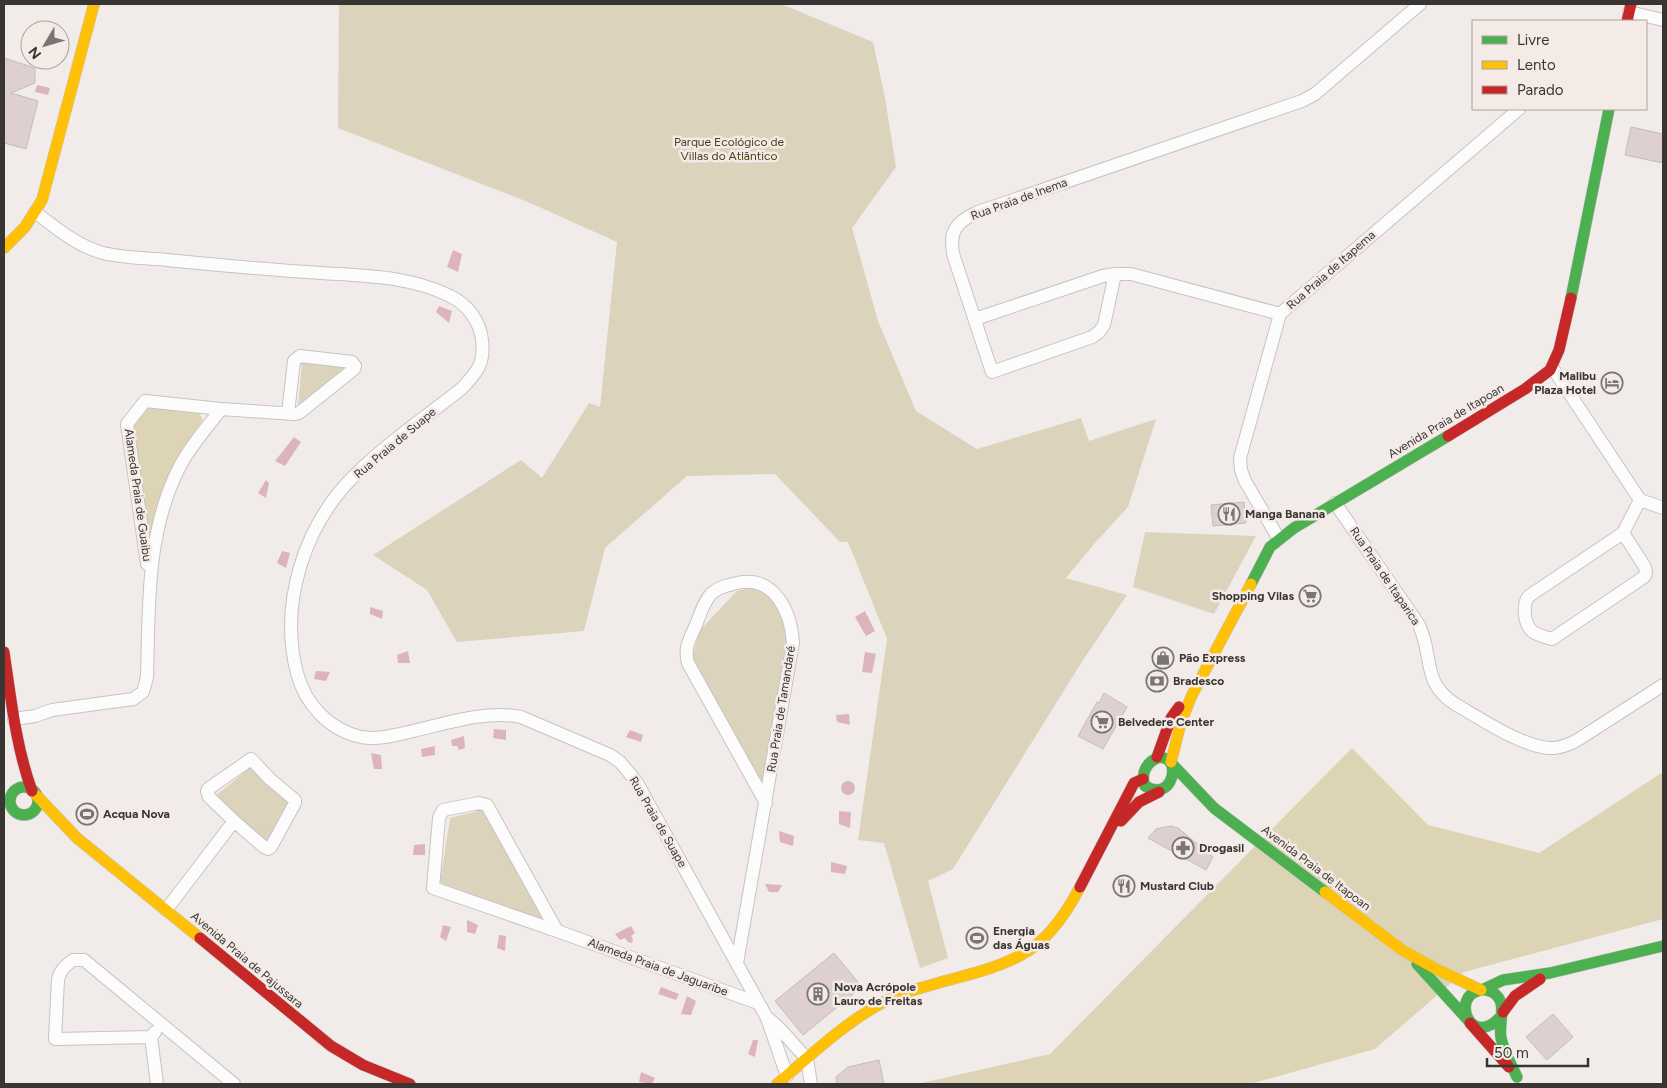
<svg xmlns="http://www.w3.org/2000/svg" width="1667" height="1088" font-family="Figtree,sans-serif">
<style>
.green{fill:#dbd3bc}
.forest{fill:#ddd3b5}
.water{fill:#ddb3bc}
.building{fill:#ded0ce;stroke:#c1bdbc}
.lines{fill:none;stroke-linecap:round;stroke-linejoin:round}
.street-casing{stroke:#c7c3c2;stroke-width:14}
.fast-casing{stroke:#c7c3c2;stroke-width:12}
.slow-casing{stroke:#c7c3c2;stroke-width:12}
.jam-casing{stroke:#c7c3c2;stroke-width:12}
.street{stroke:#fdfcfc;stroke-width:12}
.fast{stroke:#4caf50;stroke-width:11}
.slow{stroke:#ffc107;stroke-width:11}
.jam{stroke:#c62828;stroke-width:11}
.labels{text-anchor:middle;dominant-baseline:central;stroke-width:5;stroke-linejoin:round;paint-order:stroke}
.park-label{font-size:12px;fill:#4b4117;stroke:#f4ebe7}
.street-label{font-size:12px;fill:#383533;stroke:#f4ebe7}
.poi-label{font-size:12px;font-weight:bold;fill:#383533;stroke:#f4ebe7;text-anchor:start}
</style>
<rect width="100%" height="100%" fill="#f1ecea"/>
<path class="green" d="M339,4h442l92,38 12,56 11,69 -44,61 26,93 38,90 61,38 104,-31 8,23 67,-22 -28,88 -33,36 -29,35 61,17 -44,65 -130,209 -25,12 20,77 -28,10 -36,-125 -26,-3 29,-201 -39,-97h-8l-65,-68 -88,2 -82,72 -21,83 -127,11 -30,-52 -54,-35 148,-95 21,18 47,-75 11,4 17,-165 -89,-40 -190,-74z
M302,362l47,5 -51,41z
M1145,532l111,4 -42,78 -81,-27z
M756,587l16,9 13,27 3,22 -24,145 -72,-132 8,-28 37,-39z
M251,767l38,36 -22,40 -53,-46z
M482,810l63,111 -105,-38 10,-65z"/>
<path class="forest" d="M146,405l50,4 7,11 -26,38 -26,88 -21,-118z
M1352,748l76,77 111,28 124,-81v147l-199,53 -89,77 -125,35h-328v-1l128,-29z"/>
<path class="water" d="M37,85l13,3 -2,7 -13,-3z
M453,250l9,4 -4,18 -11,-5z
M439,306l13,5 -3,12 -13,-11z
M294,437l7,5 -16,24 -10,-5z
M266,480l3,3 -3,15 -8,-5z
M282,551l8,2 -4,15 -9,-5z
M370,607l13,4 -1,8 -12,-5z
M865,611l10,20 -9,5 -11,-19z
M408,651l2,12h-12l-1,-8z
M865,652l11,2 -4,19 -10,-1z
M316,671l14,1 -4,9 -12,-2z
M849,714l1,11 -13,-3 -1,-7z
M494,729l12,1v10l-13,-2z
M630,730l13,5 -2,7 -15,-5z
M464,736l1,12 -6,2 -2,-4h-5l-1,-6z
M435,746v9l-13,2 -1,-8z
M371,753l10,2 1,14h-8z
M841 788a7 7 0 1 1 14 0a7 7 0 1 1-14 0Z
M839,811l12,1 -1,16 -11,-4z
M779,831l15,5 -1,10 -13,-4z
M425,844v11h-12l1,-10z
M831,862l16,4 -2,8 -14,-2z
M765,884l17,1 -4,7h-9z
M467,920l11,5 -3,9 -8,-2z
M443,925l8,2 -5,14 -6,-4z
M631,926l4,7 -4,3 2,3 -1,4 -4,-1 -3,-4 -5,2 -5,-6z
M499,935l7,1 -1,15 -8,-3z
M661,987l18,7 -3,6 -18,-6z
M687,996l9,5 -5,14 -10,-1z
M753,1040h5l-3,17 -7,-3z
M641,1072l14,6 -3,6 -13,-2z"/>
<path class="building" d="M4,58l31,10v15l-24,10 27,8 -12,48 -22,-6z
M1631,127l32,7v29l-38,-8z
M1244,502l2,21 -33,3 -2,-21z
M1104,693l23,14 -24,42 -25,-13 19,-34 2,1z
M1171,826l7,2 35,29 -7,13 -58,-32 8,-9z
M834,953l28,34 -59,48 -28,-34z
M1553,1014l20,23 -26,23 -21,-23z
M879,1060l5,24h-47l-1,-7 12,-10z"/>
<g class="lines">
<g class="street-casing">
<path id="street" d="M1629,12l34,8
M35,212c21,16 42,34 68,41 20,5 43,5 64,7 51,5 102,10 154,13 44,3 89,3 129,23 17,8 30,25 32,44 3,23 -5,33 -21,49 -35,28 -74,54 -106,86 -51,50 -76,129 -58,198 8,31 32,57 64,64 17,3 35,-2 52,-6 35,-8 73,-21 108,-14l89,38 10,7 16,19 131,237 20,58
M1115,274l-11,51 -5,7 -7,5 -100,35 -38,-115c-6,-24 1,-35 24,-45l324,-111 13,-7 105,-90
M975,319l128,-43 12,-2h16l149,40
M1552,367l88,133 23,8
M1335,503l84,122c15,32 2,57 36,79 24,14 72,46 99,44 9,-1 17,-4 25,-9l84,-54
M1623,533l22,34 1,6 -2,4 -92,62c-7,-2 -15,-4 -20,-8 -8,-7 -10,-27 -3,-35l94,-63 17,-33
M1279,539l-34,-58 -4,-11 -1,-12 40,-144 239,-205
M147,564l-20,-140 18,-23 76,8
M14,719l21,-3 17,-6 81,-11 10,-7 4,-15c2,-70 -1,-144 32,-209 11,-22 28,-40 42,-59l74,5 4,-1 55,-44 1,-3 -3,-4 -52,-6 -6,5 -6,52
M166,910l68,-89 30,26 4,2 3,-2 24,-44v-3l-25,-21 -19,-20 -43,30 -1,2 2,6 25,24
M557,931l-124,-43 6,-70 4,-8 36,-7 8,2 70,126 201,72
M737,963l56,-320c-2,-32 -19,-68 -56,-60 -9,2 -18,4 -25,10 -9,9 -12,23 -17,34 -6,13 -11,22 -7,36l78,140
M769,1019l12,11 26,29 4,25
M155,1032l-4,5 6,47
M151,1037l-96,2 3,-59c2,-10 7,-14 15,-20h11l150,124"/>
</g>
<g class="fast-casing">
<path id="fast" d="M1571,298l38,-189
M1251,584l19,-37 24,-19 154,-92
M1160,757c3,1 6,1 8,3 11,8 2,41 -23,26 -5,-13 2,-25 15,-29z
M1173,765l41,43 111,84
M10 801a14 14 0 1 1 28 0a14 14 0 1 1-28 0Z
M1417,964l51,56
M1484,989l19,-9 47,-7 113,-27
M1502,1015c-31,37 -53,-20 -21,-25 4,-1 7,0 11,2 17,9 6,30 9,46 3,14 10,26 16,39"/>
</g>
<g class="slow-casing">
<path id="slow" d="M4,248l21,-21 17,-27 52,-196
M1171,762l10,-40 11,-27 59,-111
M36,795l41,43 123,100
M1325,892l77,58 36,20 43,20
M777,1084c33,-28 66,-60 105,-81 15,-9 32,-13 49,-18 30,-9 63,-15 90,-30 27,-14 45,-41 59,-68"/>
</g>
<g class="jam-casing">
<path id="jam" d="M1627,21l4,-17
M1448,436l77,-47 25,-19 9,-20 12,-52
M4,652c7,47 12,95 28,139
M1157,757l14,-39 8,-11
M1121,821l18,-19 20,-10
M1080,887l54,-104 9,-4
M200,938l131,108 32,19 47,19
M1503,1012l12,-16 25,-17
M1470,1023l39,44"/>
</g>
<use href="#street" class="street"/>
<use href="#fast" class="fast"/>
<use href="#slow" class="slow"/>
<use href="#jam" class="jam"/>
</g>
<defs>
<g id="hotel-ring" transform="scale(1.125)"><circle r="9.5" fill="#f4ebe7" stroke="#797573" stroke-width="1.5"/><path d="M-6-4.5h1.5V1H6V5H4.5V3h-9V5H-6ZM-4 0a1.8 1.8 0 1 1 3.6 0ZM.5 0V-2.5h3Q6-2.5 6 0Z" fill="#797573"/></g>
<g id="restaurant-ring" transform="scale(1.125)"><circle r="9.5" fill="#f4ebe7" stroke="#797573" stroke-width="1.5"/><path d="M-5-6h1v4h1v-4h1v4h1v-4h1v5L-1.5 .5V6h-2V.5L-5-1ZM5-6V6H3V1.5H1.5Q1.5-4 5-6Z" fill="#797573"/></g>
<g id="supermarket-ring" transform="scale(1.125)"><circle r="9.5" fill="#f4ebe7" stroke="#797573" stroke-width="1.5"/><path d="M-6-5.5h2.5l.6 2H6L4.5 2H-2.5L-4.4-4H-6ZM-1.5 3.2a1.3 1.3 0 1 0 .1 0ZM3 3.2a1.3 1.3 0 1 0 .1 0Z" fill="#797573"/></g>
<g id="shop-ring" transform="scale(1.125)"><circle r="9.5" fill="#f4ebe7" stroke="#797573" stroke-width="1.5"/><path d="M-5-2.5h2.3a2.7 3.5 0 0 1 5.4 0H5L5.5 6h-11ZM-1.5-2.5h3a1.5 2.3 0 0 0-3 0Z" fill="#797573"/></g>
<g id="bank-ring" transform="scale(1.125)"><circle r="9.5" fill="#f4ebe7" stroke="#797573" stroke-width="1.5"/><path d="M-6-4H6V4H-6ZM0-2.3a2.3 2.3 0 1 0 0 4.6a2.3 2.3 0 1 0 0-4.6Z" fill="#797573"/></g>
<g id="stadium-ring" transform="scale(1.125)"><circle r="9.5" fill="#f4ebe7" stroke="#797573" stroke-width="1.5"/><path d="M0-5a6.5 5 0 1 0 0 10a6.5 5 0 1 0 0-10ZM-3.5-1.8h7v3.6h-7Z" fill="#797573"/></g>
<g id="pharmacy-ring" transform="scale(1.125)"><circle r="9.5" fill="#f4ebe7" stroke="#797573" stroke-width="1.5"/><path d="M-2-6h4v4h4v4h-4v4h-4v-4h-4v-4h4Z" fill="#797573"/></g>
<g id="building-ring" transform="scale(1.125)"><circle r="9.5" fill="#f4ebe7" stroke="#797573" stroke-width="1.5"/><path d="M-4-6H4V6H1V3H-1V6H-4ZM-2.5-4.3h1.7v1.8h-1.7ZM.8-4.3h1.7v1.8H.8ZM-2.5-1h1.7V.8h-1.7ZM.8-1h1.7V.8H.8Z" fill="#797573"/></g>
</defs>
<g fill-rule="evenodd">
<use href="#hotel-ring" x="1612" y="383"/>
<use href="#restaurant-ring" x="1229" y="514"/>
<use href="#supermarket-ring" x="1310" y="596"/>
<use href="#shop-ring" x="1163" y="658"/>
<use href="#bank-ring" x="1157" y="681"/>
<use href="#supermarket-ring" x="1102" y="722"/>
<use href="#stadium-ring" x="87" y="814"/>
<use href="#pharmacy-ring" x="1183" y="848"/>
<use href="#restaurant-ring" x="1124" y="886"/>
<use href="#stadium-ring" x="977" y="938"/>
<use href="#building-ring" x="818" y="994"/>
</g>
<g class="labels">
<g class="park-label">
<text x="729" y="142">Parque Ecológico de<tspan x="729" dy="14">Villas do Atlântico</tspan></text>
</g>
<g class="street-label">
<text transform="translate(1019 199) rotate(-20)">Rua Praia de Inema</text>
<text transform="translate(1331 270) rotate(-41)">Rua Praia de Itapema</text>
<text transform="translate(1446 421) rotate(-31)">Avenida Praia de Itapoan</text>
<text transform="translate(395 443) rotate(-40)">Rua Praia de Suape</text>
<text transform="translate(138 495) rotate(82)">Alameda Praia de Guaibu</text>
<text transform="translate(1385 576) rotate(56)">Rua Praia de Itaparica</text>
<text transform="translate(781 709) rotate(-81)">Rua Praia de Tamandaré</text>
<text transform="translate(658 822) rotate(60)">Rua Praia de Suape</text>
<text transform="translate(1316 868) rotate(37)">Avenida Praia de Itapoan</text>
<text transform="translate(247 960) rotate(40)">Avenida Praia de Pajussara</text>
<text transform="translate(658 967) rotate(20)">Alameda Praia de Jaguaribe</text>
</g>
<g class="poi-label">
<text x="1596" y="376" text-anchor="end">Malibu<tspan x="1596" dy="14">Plaza Hotel</tspan></text>
<text x="1245" y="514">Manga Banana</text>
<text x="1294" y="596" text-anchor="end">Shopping Vilas</text>
<text x="1179" y="658">Pão Express</text>
<text x="1173" y="681">Bradesco</text>
<text x="1118" y="722">Belvedere Center</text>
<text x="103" y="814">Acqua Nova</text>
<text x="1199" y="848">Drogasil</text>
<text x="1140" y="886">Mustard Club</text>
<text x="993" y="931">Energia<tspan x="993" dy="14">das Águas</tspan></text>
<text x="834" y="987">Nova Acrópole<tspan x="834" dy="14">Lauro de Freitas</tspan></text>
</g>
</g>
<rect width="1667" height="1088" fill="none" stroke="#383533" stroke-width="10"/>
<rect x="1472" y="20" width="175" height="90" fill="#f4ebe7" stroke="#a9a29f"/>
<rect x="1482" y="36" width="25" height="8" fill="#4caf50" stroke="#a9a29f"/>
<text x="1517" y="45" font-size="15" fill="#383533">Livre</text>
<rect x="1482" y="61" width="25" height="8" fill="#ffc107" stroke="#a9a29f"/>
<text x="1517" y="70" font-size="15" fill="#383533">Lento</text>
<rect x="1482" y="86" width="25" height="8" fill="#c62828" stroke="#a9a29f"/>
<text x="1517" y="95" font-size="15" fill="#383533">Parado</text>
<g transform="translate(45 45) rotate(232)"><circle r="24" fill="#f4ebe7" stroke="#a9a29f"/>
<path d="M0-4L9 19L0 12L-9 19Z" fill="#797573"/>
<text y="-8" font-size="14" font-weight="bold" text-anchor="middle" fill="#383533">N</text>
</g>
<path d="M1487 1058v8h101v-8" fill="none" stroke="#383533" stroke-width="2.5"/>
<text x="1494" y="1058" font-size="15" fill="#383533" stroke="#f4ebe7" stroke-width="4" paint-order="stroke">50 m</text>
</svg>
